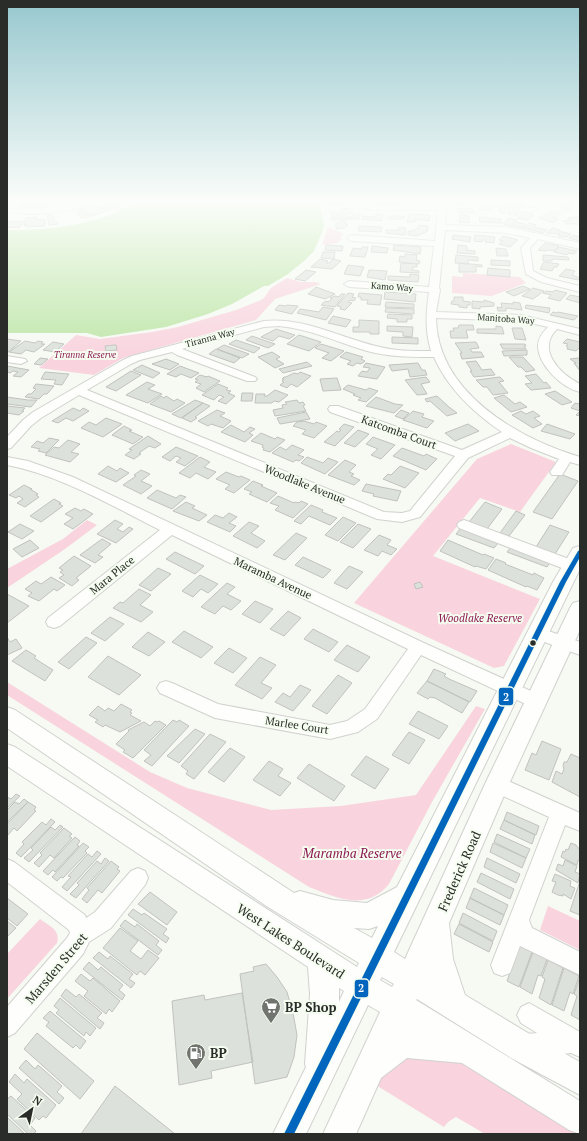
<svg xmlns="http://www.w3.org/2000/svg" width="587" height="1141" font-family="'PT Serif',serif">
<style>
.green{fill:#f9d4de}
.water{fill:#bfe6a9}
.building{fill:#dde1db;stroke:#c0c2be}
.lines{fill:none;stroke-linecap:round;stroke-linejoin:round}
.minor-casing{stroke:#d0d2ce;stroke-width:2}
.major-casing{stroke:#d0d2ce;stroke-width:2}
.minor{fill:#fefefd;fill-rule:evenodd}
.major{fill:#fefefd;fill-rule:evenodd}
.bus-1-casing{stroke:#f5fdf0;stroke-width:3}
.bus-1{fill:#0065bd;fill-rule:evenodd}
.bus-dot{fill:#292c28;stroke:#f5fdf0;stroke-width:1.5}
.labels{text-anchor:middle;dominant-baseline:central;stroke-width:4;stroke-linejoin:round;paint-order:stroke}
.far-street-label{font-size:9px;fill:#292c28;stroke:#f5fdf0}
.far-park-label{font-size:9px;font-style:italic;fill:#8c1851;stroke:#f5fdf0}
.street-label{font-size:11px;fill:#292c28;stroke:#f5fdf0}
.park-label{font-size:11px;font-style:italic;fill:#8c1851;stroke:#f5fdf0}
.near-park-label{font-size:13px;font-style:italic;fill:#8c1851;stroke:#f5fdf0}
.near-street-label{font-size:13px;fill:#292c28;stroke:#f5fdf0}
.near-poi-label{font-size:13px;font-weight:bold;fill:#292c28;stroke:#f5fdf0;text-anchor:start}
.line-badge{stroke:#f5fdf0;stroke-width:1.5}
.badge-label{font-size:11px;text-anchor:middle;font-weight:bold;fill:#fff}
</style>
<rect width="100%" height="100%" fill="#f6faf3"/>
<path class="green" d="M328,227l16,7 -4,3 2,2 -5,4 -15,2z
M463,273l57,4 6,6 -34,13 -40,-3v-17l11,1z
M287,278l14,4h14l6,2 -46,15 -19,21 -123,35 -10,3 -29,17 -55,-7 37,-33 24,4 52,-7 26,-5 58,-17 25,-10 3,-2 7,-10z
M511,444l45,18 -36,50 -40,-14 -47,58 107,43 -36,67 -10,2 -140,-65 123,-144z
M87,520l10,5 -32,24 -58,39v-19l56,-30z
M7,682l143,90 37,16 84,22 70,-4 75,-11 60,-89 9,3 -53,93 -43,82c-23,28 -52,14 -80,3l-302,-192z
M548,906l32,15v29l-40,-20z
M40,919c9,7 21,11 17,24l-50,56v-45z
M437,1054l28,11 114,69h-94l-29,-17 -8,5 -4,5 -73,-45 28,-27z"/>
<path class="water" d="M135,200h180l5,6 4,19 -1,5 -9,21 -10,10 -16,13 -20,12h-4l-32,18 -24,10 -42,13 -65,10 -14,-4h-80v-103c35,1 102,-5 128,-30z"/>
<path class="building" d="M42,200h19l2,2 -19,4 -3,-2z
M399,200h26l1,1 -25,2z
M454,200h17v2h-8v3l-9,-1z
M489,200h5l-2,2 5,1 -9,8 -9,-2z
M20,201h12l-1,1 8,1 -1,3 -5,1h-13l1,-3h-2z
M112,201l6,1 7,-1 -13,8 -9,-2z
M345,201l1,3 -18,1 -2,-3z
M398,201l1,2 -25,2 -2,-3z
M557,201h5l3,2h8l2,2 -7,1 4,3 -9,1 -7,-7h3z
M501,203l10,2 -7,9 -5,-2 2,-6h-2z
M92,205l16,5 -16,6 -13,-7z
M513,205l10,2 -11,8 -4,-1 1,-4 3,-2 -2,-1z
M348,208l5,4 -6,3h-16l-1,-4h7v2l5,-1v-3z
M473,208l2,5h-16l-2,-4z
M80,211l10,5 -6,2 -7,-3 2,-1 -3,-2z
M520,211l12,2 -1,1 3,1 -6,5 -11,-2 1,-2 -4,-1z
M551,211l10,2 -7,5 4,1 -5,4 -14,-5z
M353,214h8l-2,5 -27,1 -1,-3h21z
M376,214l7,1 -2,6 -19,-2 1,-3 12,1z
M409,214l21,1 -1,6 -14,-2v3h-8z
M47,215h5l6,9 -9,1z
M460,215l9,1v7l-10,-1z
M389,216h16l-1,3h-16z
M37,217v3l8,-1v7l-18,1v-2l-3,1 2,-8z
M479,217l22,2 1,4 -22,-1z
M579,217l1,7h-13l-4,-3 8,-1 -3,-2z
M509,218l8,2 -2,2 10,2 -3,4 -19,-4z
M10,221l7,1 8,-1 -6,7 -12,-1v-3z
M340,221h6l-1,3h3l-1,2 -2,2 -9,1v-6h3z
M530,223l6,2 -2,2 13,3 -4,3 -20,-5z
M419,225l9,1v3l-2,1 2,1 -11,5 -9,-1v-4h4l6,-3z
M359,226l23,1 -1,5 -23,-1z
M399,227l7,1 -1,7 -19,-2v-3h13z
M552,228l8,2 -1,1 12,3 -4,3 -9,-1 2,-2 -13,-1z
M453,235l18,2 -1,5 -18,-3z
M475,235l20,2 -1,6 -9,-1v-2h-3v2l-8,-1z
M573,235l7,2v4l-11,-3z
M503,236l15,4 -8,7 -11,-3 4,-3 -4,-1z
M545,243l14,3 -5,5 -6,-1 -2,1 -8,-1z
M326,245l17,1 -1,5 -17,-1z
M394,245l27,2 -1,7 -27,-4z
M458,245l9,1v4l8,1v3l-18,-1z
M372,246l16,2 -1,5 -16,-1z
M362,247h6l-3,10 -15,-1 3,-8 8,1z
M559,247l18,4 -3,3 -5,-1 -2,2 -13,-3z
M496,248l10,1 2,7h-11z
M323,252h12l-1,7 -13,-1z
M405,254l12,1 -1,5 4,1 -1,3 -20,-2 1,-6 5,1z
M456,255l22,2v4l-10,-1v4l-13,-1z
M543,255l25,2 1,3 -17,-1v2h-9z
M320,259l8,2 -2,2h3l4,-4 8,2 -9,8 -21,-2z
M491,260l19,1v5l-19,-1z
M544,262l15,2 -2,3h-3l-2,4 -12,-2z
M401,263l16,1v3h-4l-1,3 7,1v2l-19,-1z
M459,263l23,2v2l-6,-1v6h-17z
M348,265l16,2 -4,9 -16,-2z
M488,268l22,2v7l-23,-2z
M566,269l9,2 -3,4 8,3 -2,2 -19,-4z
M306,270l10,2 -11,9 -10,-2z
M369,270l18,1 -2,9 -18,-3z
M410,274l9,1 -1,7 -30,-2v-4l22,1z
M523,286l7,3 -16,7 -8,-4z
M316,287l19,7 -10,5 -17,-5z
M533,288l11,3 -11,8 -11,-3z
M555,290l12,3 -7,8 -12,-3 3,-3 -8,-2 3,-2 7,1z
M385,292l31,2 -1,8 -31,-3z
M348,293l6,1 -2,3 4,1 -2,3 -4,-1 -2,2 4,1 -7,7 -5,-1 1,-2 -4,-1z
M359,293l23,2 -2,10 -13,-1 1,-4h-7v-3h-3z
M341,294h4l-10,13 -14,-2 3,-3 6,-1 2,-3h-2l5,-2 4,1z
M570,295l10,2v6l-14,-4z
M454,297h9v4l7,1v3h-3v3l-8,-1v-2l-8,-1 1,-3h2z
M484,300l10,3v3l-14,1v2l-8,-1v-7l12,1z
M386,302l28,2v4l-29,-1z
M513,302l7,1 2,7 -16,-2v3h-8l-1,-4 5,1 -1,-5 12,1z
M279,305l7,1 1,-1 11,1 -6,8 -17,-4z
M526,305l24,3 -1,5 -20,-4 -4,-1z
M323,307l11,2 -8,11 -29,-7 3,-4 19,3z
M386,308l28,1v5l-29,-2z
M553,312l4,1 1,-1 20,4 -4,4 -24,-5z
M388,314l24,1v4h-5v3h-10v-3l-10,-1z
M333,316l18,4 -5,7 -18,-4z
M359,320l20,1v13h-9v-2h-17v-5h6z
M459,325h14l1,5h-8l2,8h-17l-1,-7h4l-1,-3h5z
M387,326l26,1 -1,10 -9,-1v-4l-16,-1z
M496,326l6,1 2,7 -27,-1v-4h19z
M512,328h10l4,12 -11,-1z
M276,329l19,6 -6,4 -10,-3 -6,5 -12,-4z
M299,335l22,7 -12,9 -22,-7z
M252,336l23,8 -7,4 -22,-8z
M392,337l26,1v6l-26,-1z
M7,339l14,2 -14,12z
M567,339l13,3v5l-4,4 -9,-2 1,-2 -2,-1 2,-2 -5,-1z
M236,340l24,8 -6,5 -25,-9z
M25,341l10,2 3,-2 5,1 -2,2h4l-11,8 -8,-2 -5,4 -12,-2z
M53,342l11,2 -9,8 -12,-2z
M476,342l3,6 -9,1 2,3h9l3,5 -22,2 -2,-6h2l-7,-10z
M321,344l23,7 -13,10 -9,-3 7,-5 -14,-5z
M500,344h25l1,2h-2l2,3h-23z
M114,345h2l1,5 -11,1 -1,-5z
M224,345l25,9 -7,4 -25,-9z
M216,349l24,9 -6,5 -25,-9z
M527,350v5l-23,1 -2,-5z
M272,352l8,5 -4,2 8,5 -9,4 -17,-11z
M346,352l17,5 -2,2 4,2 -4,3 -4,-1 -4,3 -6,-2 4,-3 -11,-4z
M509,357h14l12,13 -9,2 -5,-5h-3z
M40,358l8,1 -7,6 -7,-1z
M578,358l2,1v12l-6,-8h2l-6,-4z
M166,359l13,5 -9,6 -18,-6z
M476,361l6,9 9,-1 4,6 -21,2 -4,-6h2l-6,-9z
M307,362l5,4 -29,7 -4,-4z
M366,363l19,4 -8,12 -19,-3 4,-5 5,1 3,-4 -7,-1z
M418,363l4,7h3l2,5 -17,2 -2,-8 -16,2 -3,-6z
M142,365l18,8 -7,5 -20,-8z
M7,366l22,4 -8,7 -8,-1 5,-4 -5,-1 -3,2 -3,-1z
M180,366l19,7 -8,5 -10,-4 -5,3 -9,-3z
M131,371l10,4 -25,16 -10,-4z
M45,372l24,2 -7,11 -8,-1 2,-4 -15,-1z
M300,372l11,4 -14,11 -6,-3 -4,4 -7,-3 4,-3 -2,-1 2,-2h-2l2,-2h2l8,-4 4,1z
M536,374l8,9 2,-1 5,6 -20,2 -6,-6 7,-1 -7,-7z
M200,375l7,2 1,-1 12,5 -16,11 -8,-4 5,-4 -6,-2 3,-2 -3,-1z
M426,377l4,5 -9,2 6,10 -10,1 -12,-15z
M500,377l4,4 -5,1 9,11 -15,2 -6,-8h-4l-7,-7z
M337,378l4,12 -18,1 -3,-12z
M147,382l8,3 -7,4 14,5 -14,9 -22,-8z
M36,384l18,2 -7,8h-3l-5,5 -14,-2 3,-3h3l5,-5 -3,-1z
M218,384l10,4 -2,2 5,1 -3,2 7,3 -9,8 -8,-3 6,-4 -5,-2 -5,5 -12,-5z
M348,385l18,5 3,-2 9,3 -12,11 -8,-2 3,-2 -8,-3 2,-1 -12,-5z
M275,390l13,5 -9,7 -5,-1 -2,2h-17l1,-9h9l-1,2h3z
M555,391l17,11 -10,3 -17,-11z
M242,393h11l-1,8h-11z
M504,395l11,9 5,-2 7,5 -16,5 -17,-14z
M161,396l3,2 2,-2 8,5 3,-2 8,4 -14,9 -21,-8z
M437,396l12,11 8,6 -10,3 -17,-15 -3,1 -2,-3z
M7,397l21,3h9l-6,7 -24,-3z
M376,397l19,7 8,1 -9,8 -28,-7z
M195,400l8,3 -22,15 -9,-4z
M297,400l2,3 4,-1 2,3 -2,1 3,5 -31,5 -2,-6 10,-2 -1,-3 5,-1 -2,-2z
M203,403l7,3 -15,11 2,1 -6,4 -9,-4z
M575,403l5,1v12l-4,-1 4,-4 -9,-3z
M7,406l18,2 -3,3h2l-5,4 -12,-2z
M73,408l7,3 3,-3 6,3 -16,10 -7,-3 -8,5 -6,-2z
M217,410l8,3 -5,3 11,5 -8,7 -12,-4 -3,2 -10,-5z
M401,410l8,3 -6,6 -8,-3z
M413,411l11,3 -2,3 12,4 -7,7 -24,-8z
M521,411l5,3 7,-3 7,5 -6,2 8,6 -9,4 -21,-13z
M306,412l4,7 -30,5 -3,-6z
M106,418l16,6 -19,13 -22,-9 8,-6 7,3z
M304,421l10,3 2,-2 11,4 -13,12 -12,-4 4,-4 -13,-4 4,-4z
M344,424l10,3 -19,19 -11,-4 13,-11 2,1 2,-2 -2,-1z
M468,424l11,7 -24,10 -10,-8z
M547,424l28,10 -5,5 -29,-8z
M231,425l13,7 6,-5 5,2 -6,4 4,2 -8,7 -24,-10z
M124,426l8,4 -3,1 14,6 -10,7 -21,-9z
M358,430l11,4 -14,13 -11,-4z
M261,433l14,6 2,-2 8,3 -15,12 -7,-2 1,-2 -2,-1 1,-2 -12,-4z
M148,436l13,8 -6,4 -6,-2 -10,7 2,1 -7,5 -9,-4 7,-5 -3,-1z
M373,437l22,8 -14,14 -10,-4 7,-6 -12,-5z
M49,438l10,2 -13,13 -8,-2 2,-2 -9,-2 6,-6 6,2z
M68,440l12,4 -9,8 8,2 -9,8 -25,-7 9,-8 5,1z
M292,445l12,5 -6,5 6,2 -5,4 -3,-1 -3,2 -21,-9 8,-6 6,3z
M176,447l22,9 -13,10 -9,-4 5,-4 -5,-2 -6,5 -8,-4z
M402,448l22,8 2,-2 11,5 -11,11 -33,-14z
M200,457l10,5 -6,5 12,5 -8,7 -12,-6 -6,5 -11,-5z
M307,457l16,6 5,-5 10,4 -13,12 -24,-11z
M345,460l11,5 -7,7 5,2 -3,2 9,4 -6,5 -26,-10z
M108,466l9,5 3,-3 9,5 -13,9 -18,-8z
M400,466l19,7 -14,15 -22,-9 5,-5 3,1z
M141,470l9,4 -9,7 11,5 -11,8 -18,-9 13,-9 -2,-1z
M226,472l13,5 2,-1 9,4 -16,13 -9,-4 5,-4 -14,-6z
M560,474l18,7 -26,38 -19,-7z
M253,481l10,4 -2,1 16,7 -10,9 -18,-8 3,-2 -8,-3z
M366,484l35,7 -4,10 -24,-5 1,-2 -12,-3z
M24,485l8,4h-2l8,5 -2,1 3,2 -14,10 -8,-4 6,-4 -4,-3 -3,2 -7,-3z
M157,490l19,8 4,-3 6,2 -14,12 -25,-11z
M278,496l16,7 1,-1 4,1 2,-2 7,3 -15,14 -18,-8 4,-4 -9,-3z
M54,499l7,4 -2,1 4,2 -22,16 -11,-6z
M186,502l9,4 -3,2 15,7 -8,6 -26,-10z
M485,502l17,7 -15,20 -18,-7z
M311,505l12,5 -1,2 15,6 -7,7 -21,-9 -8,8 -7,-3z
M75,508l6,3 3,-2 9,5 -20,15 -9,-5 9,-6 -8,-4z
M516,511l9,4 -16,21 -9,-3z
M229,513l8,4 -8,6 7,3 -6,6 -23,-10 8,-7 8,3z
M343,517l13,6 -18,18 -13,-6z
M115,520l8,4 -6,5 6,3 6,-5 4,2 -17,14 -19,-9z
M249,522l10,4 -8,7 14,8 -8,7 -24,-12z
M20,524l14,7 -12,8 -14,-7z
M358,524l13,5 -18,19 -13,-6z
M550,525l19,7 -14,22 -19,-7z
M461,528l38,14 -5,6 -38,-14z
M296,533l11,5 -22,22 -12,-5z
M379,535l12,5 -4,5 10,4 -6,6 -9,-4 -4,5 -14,-6z
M102,539l9,5 -13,11 5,2 -8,6 -15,-8z
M30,540l9,8 -17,9 -9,-8z
M448,540l35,15 1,-1 10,4 -8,11 -10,-3 -1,1 -35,-16z
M511,547l40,14 -4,6 -40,-15z
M175,552l29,14 -9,8 -29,-15z
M74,556l17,10 -15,12 3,2 -7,6 -13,-8 5,-3 -4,-3 3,-2 -4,-2z
M303,557l28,13 -8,8 -28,-13z
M496,559l10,4 -1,1 28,11 1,-2 10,5 -7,12 -10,-4 -1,1 -38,-17z
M349,566l14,6 -16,17 -13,-6z
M158,568l13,6 -20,17 -12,-6z
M200,575l18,9 -10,9 -7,-4 -8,8 -11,-6z
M51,577l14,8 -8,6 -3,-2 -15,12 -11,-5 4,-3 -7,-4 11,-8 5,3z
M420,582l3,5 -7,2 -2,-5z
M227,583l8,4 -8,7 14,7 -10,9 -8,-4 -8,8 -14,-7z
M139,589l12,6 -11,10 13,7 -12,10 -28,-14 7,-6 3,1z
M7,594l22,12 -22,17z
M255,601l18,8 -13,14 -18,-9z
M288,611l13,7 -17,18 -14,-7z
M110,617l14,7 -19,17 -14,-8z
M313,629l25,13 -9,10 -25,-13z
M184,631l29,16 -12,11 -29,-16z
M148,632l17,10 -16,14 -17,-9z
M7,637l3,5 6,-3 6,9 -15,7z
M86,637l11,6 -28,26 -11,-7z
M347,645l23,12 -12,15 -24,-12z
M229,648l18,10 -14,15 -19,-10z
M26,650l10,6 -2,2 19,12 -8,11 -33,-20z
M108,656l33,19 -22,20 -31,-18z
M260,657l16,8 -15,18 11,5 -10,11 -27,-14z
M434,669l12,5 -2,2 5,3 28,12 -7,11 -43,-21z
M338,675l14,8 -25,31 -15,-8z
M427,681l42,21 -7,11 -27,-15 -5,-1 -2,2 -11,-6z
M300,685l11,5 -18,21 -18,-9 8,-9 7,4z
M121,704l11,6 -2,2 2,1 -2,2 11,6 -21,11 -15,-7 -2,2 -8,-5 3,-2 -9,-5 9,-9 7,5 3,-3 6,3z
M418,711l30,15 -9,13 -30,-15z
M173,720l4,2 2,-2 10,6 -37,40 -8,-5 7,-6 -7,-5z
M155,721l2,1 2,-1 7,4 -33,33 -10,-6 2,-2 -9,-6 13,-13 -1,-1 16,-8 6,4z
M195,729l10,5 -26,29 -12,-7z
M409,732l16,8 -16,24 -17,-9z
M210,734l16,8 -32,37 -8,-5 2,-3 -7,-5z
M542,741l19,8 -12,31 -24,-10 7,-17 4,2z
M230,748l15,9 -21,25 -16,-10z
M571,754l9,4v39l-28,-15 4,-11 6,3 2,-5 -1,-3 1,-4h3z
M366,756l23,13 -14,20 -24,-14z
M269,761l14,8 -5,7 13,7 -11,13 -27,-16z
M309,764l36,22 -11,15 -37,-23z
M16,794l4,2 -13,12v-11l4,2z
M24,799l4,3 -21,20v-12l8,-8 4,2z
M28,802l8,5 -2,3 2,1 -19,20 -3,-3 -7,8v-12z
M507,812l32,14 -3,9 -32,-15z
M51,819l4,3 -34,35 -5,-4 8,-9 -2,-2 20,-20 4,3z
M504,820l31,15 -3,9 -32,-15z
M60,825l3,2 -34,35 -5,-4 9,-8 -2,-2 20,-21 4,3z
M64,828l8,6 -3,2 3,2 -18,20 -4,-3 -11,12 -5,-4 8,-8 -2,-2z
M497,834l33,15 -4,9 -32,-16z
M75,837l5,4 -3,4 2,1 -24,26 -2,-2 -5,5 -5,-4z
M83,843l6,4 -4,4 2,2 -24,25 -2,-1 -4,4 -5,-4z
M493,843l33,15 -4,10 -32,-16z
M571,843l5,2 4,5v11l-2,-1 -1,5 -16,-8 2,-6 2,1 1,-3 2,1z
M97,851l4,3 -34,37 -5,-4 9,-10 -3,-1 20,-22 4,3z
M105,858l4,3 -33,37 -6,-4 9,-9 -2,-2 20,-22 4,3z
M487,858l33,16 -4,9 -32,-16z
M565,860l12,6 -2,6 5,2 -2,9 -22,-13 2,-6 5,2z
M111,861l8,6 -2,2 3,2 -18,22 -4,-3 -11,13 -5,-4 7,-9 -2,-2z
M481,873l33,16 -4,10 -33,-17z
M555,874l16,7 -1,5 5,2 -4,11 -8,-5v2l-5,-1 -6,-3 4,-10 -4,-1z
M579,884l1,1v30l-10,-4z
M474,888l34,17 -4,10 -34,-17z
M150,892l27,20 -10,13 -29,-21z
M7,898l21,16 -11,12 -10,-8z
M470,898l34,17 -4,10 -34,-17z
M133,909l9,6 2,-2 23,16 -4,5 6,4 -3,5 -38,-28z
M463,913l34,18 -4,10 -34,-18z
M125,920l10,7 2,-3 22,17 -3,4 6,5 -4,5 -38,-29z
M7,921l9,7 -9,9z
M459,924l34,18 -4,10 -35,-18z
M120,928l18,13 -8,10 11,8 7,-9 11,8 -14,17 -5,-4 -3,4 -34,-27z
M517,944l15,8 -13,35 -12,-6 7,-19 -3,-1z
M99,952l9,7 2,-3 23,18 -4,5 6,4 -4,5 -38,-30z
M533,952l14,7 -6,17 -3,-1 -6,19 -12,-7z
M548,960l15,8 -12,37 -12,-7 6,-19 -3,-2z
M89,962l9,8 3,-3 22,18 -4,5 6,5 -3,5 -39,-31z
M266,964l11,13 10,15 6,21 4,22 -3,22 -7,20 -32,7 -15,-110 14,-3 -1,-4z
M564,968l15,8 -6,18 -3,-2 -6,19 -12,-6z
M81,974l9,7 3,-3 27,23 -8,11 -3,-3 -3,5 -22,-18 4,-5 -13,-10z
M580,977v43l-9,-5 6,-19 -3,-2z
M66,989l10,8 3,-3 23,19 -5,5 7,5 -4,6 -39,-33z
M242,993l11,69 -42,9 1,7 -33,7 -7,-84 32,-6 1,5z
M60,998l36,30 -6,8 -4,-4 -2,4 -28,-23 3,-3 -5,-4z
M50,1011l36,30 -6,8 -4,-4 -3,3 -27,-22 3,-4 -6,-4z
M37,1033l57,48 -14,18 -56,-50z
M26,1060l9,9 3,-4 24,21 -5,6 7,6 -5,6 -40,-36z
M15,1074l9,9 3,-4 29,26 -10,13 -3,-2 -4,4 -22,-21 5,-5 -13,-12z
M115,1086l60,48h-94z
M11,1096l24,22 -5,7 6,6 -2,3h-6l-21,-20v-15z
M7,1117l17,16 -1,1h-16z"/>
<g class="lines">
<g class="minor-casing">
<path id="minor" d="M81,200h10c-16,15 -64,15 -84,12v-4c25,2 50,1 74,-8z
M354,200h8l6,5 6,1 63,-1 -1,-5h8l2,7 -1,18 62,2 73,16v6l-42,-10 -8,9 3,23 14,7 33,8v6l-39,-10 -15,-8 -5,-26 9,-10 -23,-5 -62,-3 -6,58 1,2 -4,22 85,3 59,14v6l-23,-6c-21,21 3,45 23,55v8c-18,-4 -42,-27 -42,-46 0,-8 5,-14 10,-19l-27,-6 -85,-3c1,74 81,120 144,139v8l-10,-3 -8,13h-10l-2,-3 9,-13 -28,-11 -21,-10 -42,20 -48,59 -18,5 -25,-3 -298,-124 -38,23 -10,8 -20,22 -4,1v-12l16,-17 10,-8 90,-52 9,-4 132,-35c40,-4 74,16 112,25 18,5 36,5 55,5 -6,-20 -5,-38 -2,-59l-80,-5 -5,-3 5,-3 80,6 5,-41 -83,-5 -4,-3 4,-3 84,6 3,-31h-64l-11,-1zM279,326c31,3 58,16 88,25 22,6 44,6 67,6 14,32 40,56 68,75l-40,18 -124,-44h-8l-2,3 2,3 125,44 -45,55 -8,2 -18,-1 -297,-122 44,-26 9,-4 32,-8 5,3 70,26h8l2,-2 -2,-2 -73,-28 82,-22z
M504,200h15l19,3 1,2 -4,2 -27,-5z
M7,356l18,3 2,2 -6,3 -14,-2z
M7,457l21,4 45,16 351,166 118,53 3,5 -3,5 -6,2 -6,-2 -109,-51 -44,64 -19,13 -28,7 -115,-21 -55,-25 -3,-5 3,-5 6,-2 6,2 46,21 112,21 17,-4 18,-12 43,-60 -236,-114 -112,91 -6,2 -6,-2 -2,-4 2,-4 112,-88c-48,-24 -100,-55 -153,-65z
M464,520l113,42 2,4 -2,4 -5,1 -5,-1 -108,-42 -2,-3 2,-3z
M537,627l43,15v13l-49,-18 -2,-4 2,-4z
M497,776l83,37v18l-15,-6 -36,95 3,8 48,24v23l-60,-29 -10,27 -8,3 -8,-3 -3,-8 58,-148 -59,-27 -3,-6 3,-6z
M7,859l7,3 71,53 1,3 9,-6 36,-41 7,-3 7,3 3,7 -3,7 -34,43 -22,14 -6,12 -68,79 -8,4v-30l60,-69 3,-5 -1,-3 -62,-48z
M529,1003l51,29v25l-9,-4 -44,5 -8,-4 -4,-8 4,-8 8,-4 10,-1 -16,-10 -4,-8 4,-8z"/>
</g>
<g class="major-casing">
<path id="major" d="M580,546v23l-186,383 11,7 80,-175 85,-176 3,-5 7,-2v29l-71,154 -60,139 4,36 12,36 68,41 47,26v33l-69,-37 -94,-59 -1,1 164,101v33l-11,-4 -107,-67 -55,-5 -26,20 -25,56h-33l57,-122 -12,-7 -62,129h-33l33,-67 -1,-3 5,-70 -2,-27 -301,-201v-22l8,3 342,220 2,-4 -91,-56 -261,-179v-21l8,3 279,183 6,-2 33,9 34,3 30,-16 156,-305 20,-34zM378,926l-6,12 -18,-10 15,1zM382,977l12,7 -2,3 -12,-7zM339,988l5,3 -5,11z"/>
</g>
<use href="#minor" class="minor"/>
<use href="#major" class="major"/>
<g class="bus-1-casing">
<path id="bus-1" d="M580,550v7l-14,25 -272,552h-10l276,-552 18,-31z"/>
</g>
<use href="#bus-1" class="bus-1"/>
</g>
<linearGradient id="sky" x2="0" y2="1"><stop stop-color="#97c8cf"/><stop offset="0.56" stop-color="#fbfdfa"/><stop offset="1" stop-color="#fbfdfa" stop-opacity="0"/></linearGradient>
<rect width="587" height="359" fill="url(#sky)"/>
<defs>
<g id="supermarket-pin" transform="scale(1)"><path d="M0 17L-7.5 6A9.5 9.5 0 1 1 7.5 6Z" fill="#71746f" stroke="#f5fdf0"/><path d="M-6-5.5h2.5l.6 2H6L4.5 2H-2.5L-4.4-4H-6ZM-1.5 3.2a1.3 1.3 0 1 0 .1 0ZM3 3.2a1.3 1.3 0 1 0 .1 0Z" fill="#fff"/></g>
<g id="fuel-pin" transform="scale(1)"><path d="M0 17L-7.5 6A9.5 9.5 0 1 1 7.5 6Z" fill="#71746f" stroke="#f5fdf0"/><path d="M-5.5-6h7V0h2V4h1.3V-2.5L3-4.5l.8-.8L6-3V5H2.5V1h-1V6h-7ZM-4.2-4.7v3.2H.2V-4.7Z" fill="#fff"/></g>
</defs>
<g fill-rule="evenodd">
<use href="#supermarket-pin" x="271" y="1007"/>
<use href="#fuel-pin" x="196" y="1053"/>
</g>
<circle class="bus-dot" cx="533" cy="643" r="3.5"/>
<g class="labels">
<g class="far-street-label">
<text transform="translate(392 287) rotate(4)">Kamo Way</text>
<text transform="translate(506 319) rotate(4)">Manitoba Way</text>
<text transform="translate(210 338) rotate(-15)">Tiranna Way</text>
</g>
<g class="far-park-label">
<text x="85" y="355">Tiranna Reserve</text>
</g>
<g class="street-label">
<text transform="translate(399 432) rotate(20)">Katcomba Court</text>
<text transform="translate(305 484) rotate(22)">Woodlake Avenue</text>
<text transform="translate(112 575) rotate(-39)">Mara Place</text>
<text transform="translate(273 578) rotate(25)">Maramba Avenue</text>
<text transform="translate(297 725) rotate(9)">Marlee Court</text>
</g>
<g class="park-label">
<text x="480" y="618">Woodlake Reserve</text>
</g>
<g class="near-park-label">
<text x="352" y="853">Maramba Reserve</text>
</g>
<g class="near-street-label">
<text transform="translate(459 871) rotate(-66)">Frederick Road</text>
<text transform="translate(291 941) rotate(33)">West Lakes Boulevard</text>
<text transform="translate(56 968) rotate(-50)">Marsden Street</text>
</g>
<g class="near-poi-label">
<text x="285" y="1007">BP Shop</text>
<text x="210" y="1053">BP</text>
</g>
</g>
<g class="line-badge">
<rect x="498" y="687" width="16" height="19" rx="4" fill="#0065bd"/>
<rect x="354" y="979" width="15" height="19" rx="4" fill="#0065bd"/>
</g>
<g class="badge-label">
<text x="506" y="701">2</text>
<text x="361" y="992">2</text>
</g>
<rect width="587" height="1141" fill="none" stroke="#292c28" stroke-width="16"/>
<g transform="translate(32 1109) rotate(33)" stroke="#f5fdf0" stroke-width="3" paint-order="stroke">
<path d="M0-3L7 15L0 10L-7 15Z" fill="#292c28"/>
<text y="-6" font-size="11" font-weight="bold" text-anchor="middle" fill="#292c28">N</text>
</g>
</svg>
